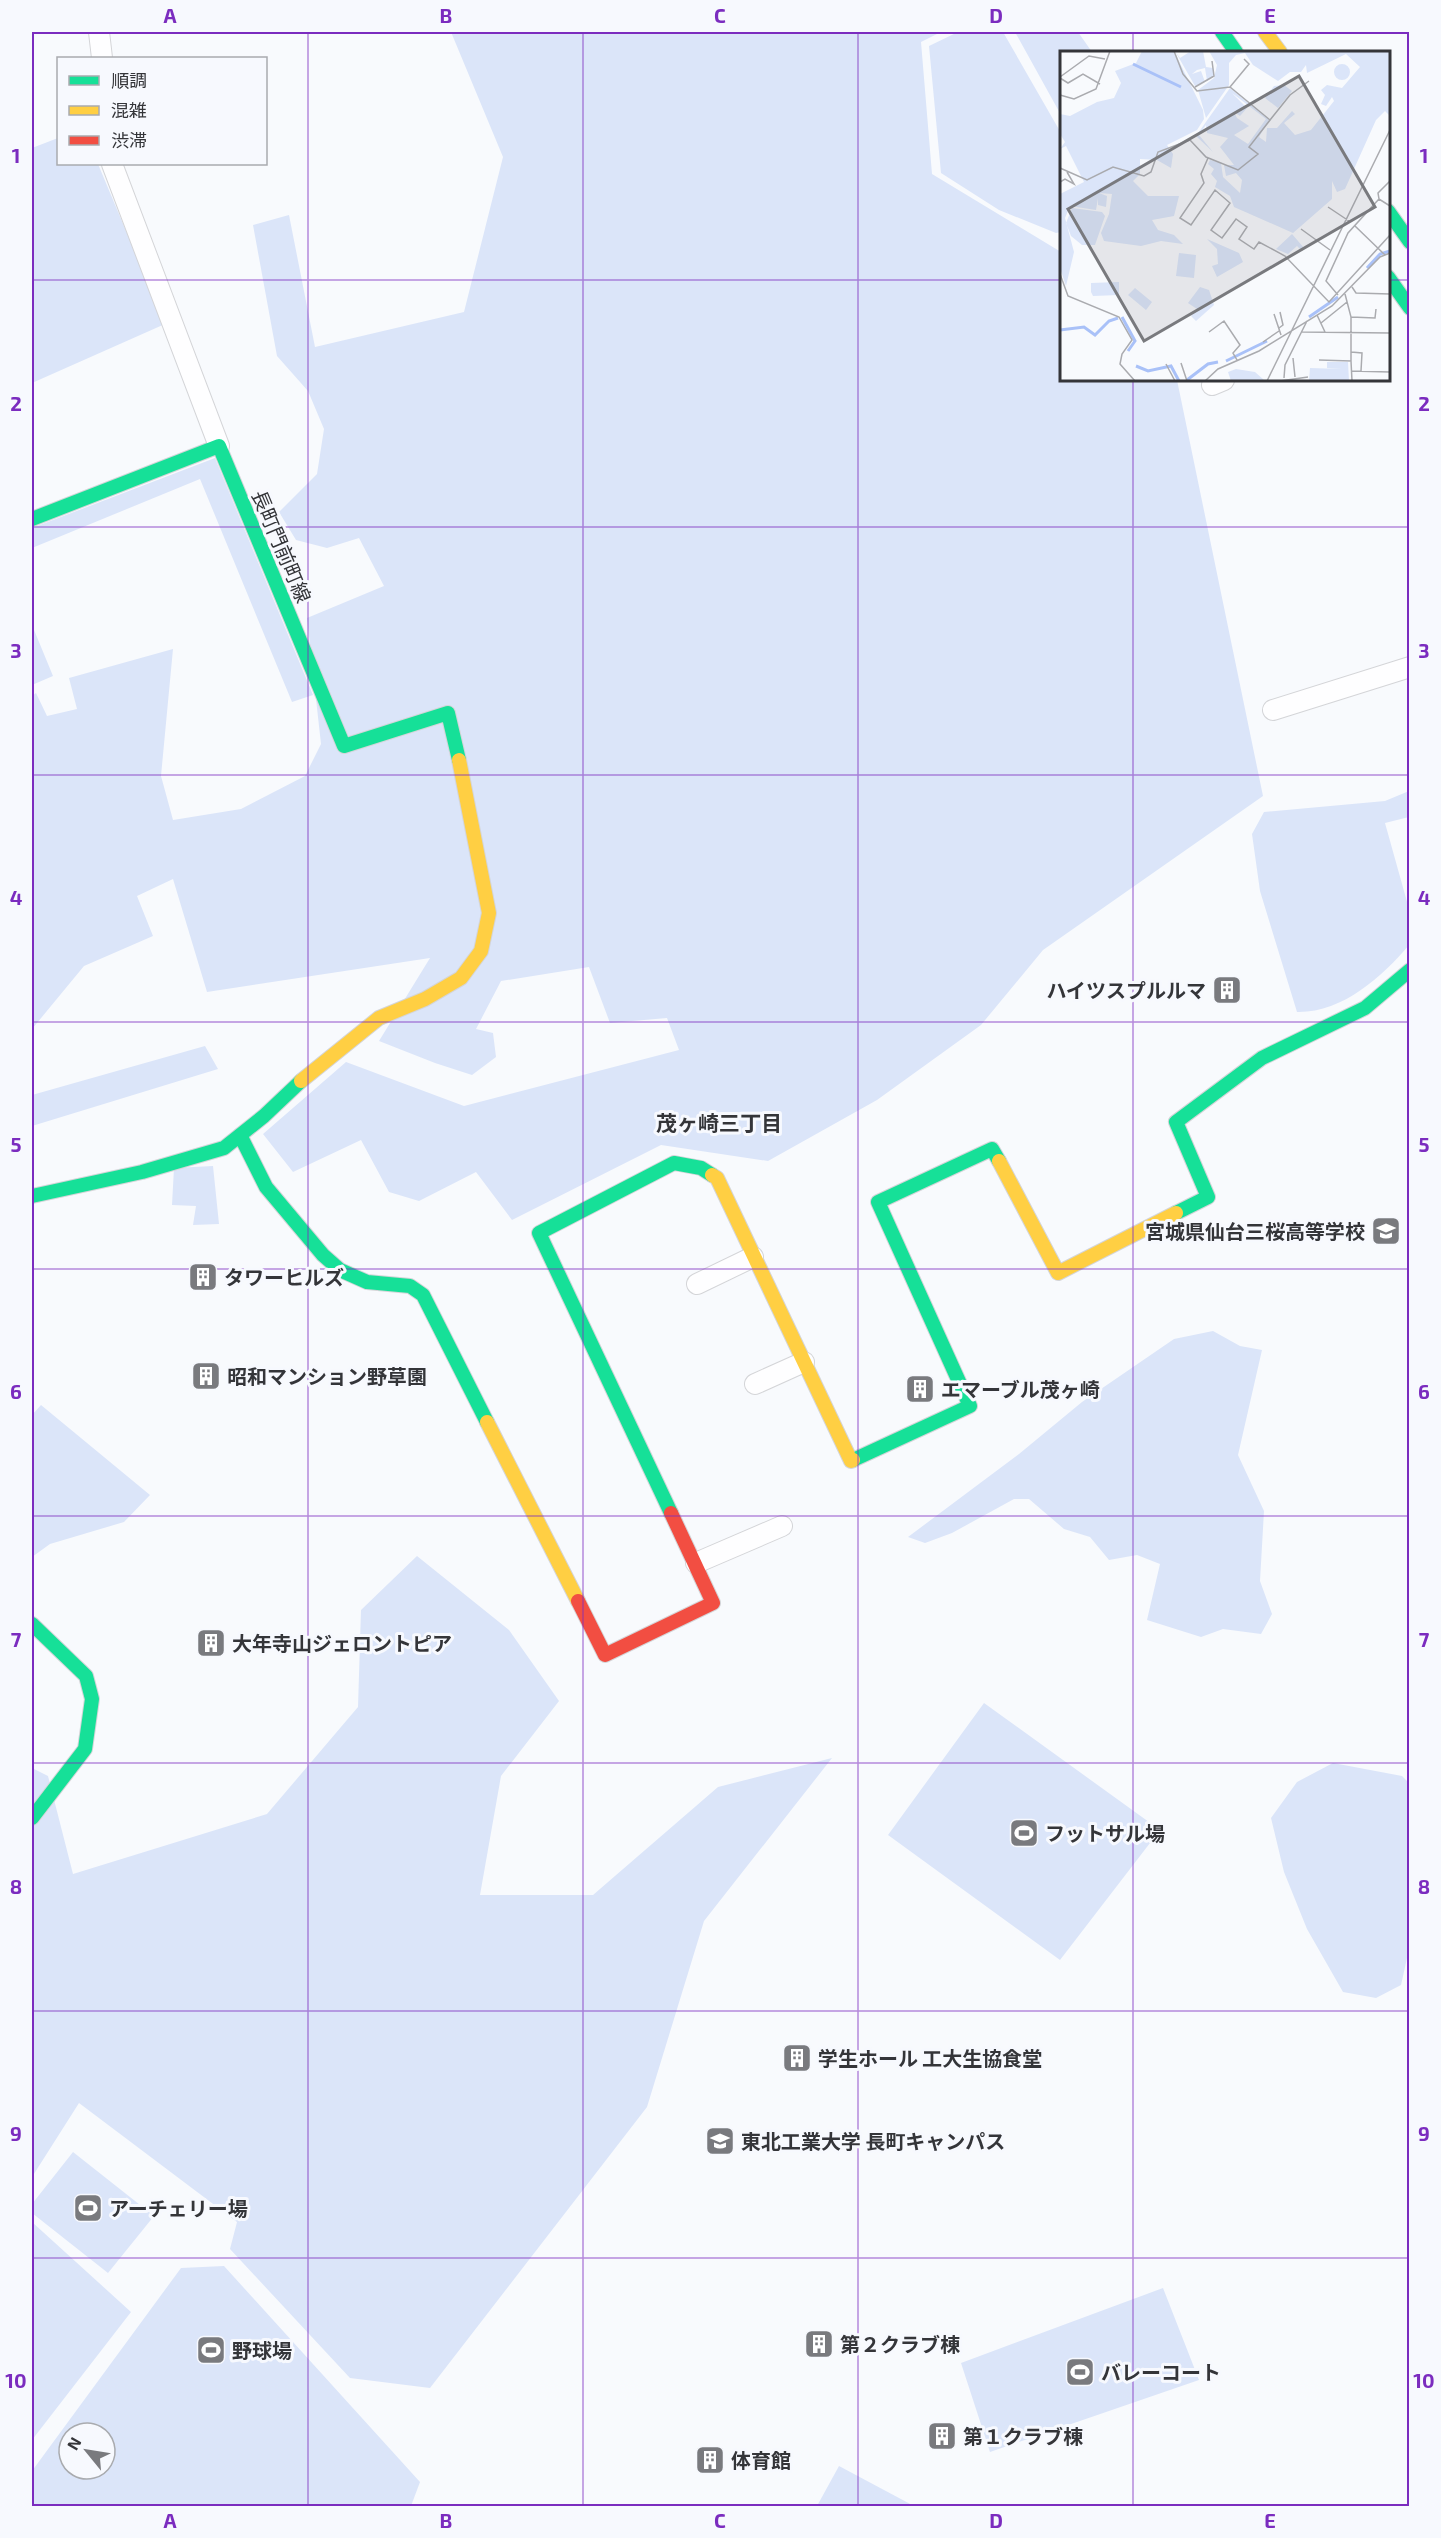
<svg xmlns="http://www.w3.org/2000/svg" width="1441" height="2538" font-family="'Exo 2','Noto Sans JP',sans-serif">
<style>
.green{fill:#dbe5f9;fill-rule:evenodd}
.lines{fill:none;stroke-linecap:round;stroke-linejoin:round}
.street-casing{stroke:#d4d5d8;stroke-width:22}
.fast-casing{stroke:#d4d5d8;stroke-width:16}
.slow-casing{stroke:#d4d5d8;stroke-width:16}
.jam-casing{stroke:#d4d5d8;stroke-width:16}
.street{stroke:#fefeff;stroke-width:20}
.fast{stroke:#16e098;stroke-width:14}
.slow{stroke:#ffcf43;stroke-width:14}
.jam{stroke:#f24e42;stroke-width:14}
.grid{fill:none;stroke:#7b2cbf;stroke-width:1.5;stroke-opacity:0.55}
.labels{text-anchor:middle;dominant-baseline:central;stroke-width:6;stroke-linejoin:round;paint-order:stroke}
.street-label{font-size:20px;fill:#343539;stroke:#f7f9fe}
.poi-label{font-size:20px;font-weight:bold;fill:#343539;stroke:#f7f9fe;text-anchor:start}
.neighbourhood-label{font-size:21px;font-weight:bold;fill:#343539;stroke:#f7f9fe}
.inset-river{fill:none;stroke:#a9c1f8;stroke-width:3}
.inset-road{fill:none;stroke:#aaabaf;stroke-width:1.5}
.view{fill:#797a7e;fill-opacity:0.15;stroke:#797a7e;stroke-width:3}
.inset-edge{fill:none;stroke:#343539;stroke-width:3}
.neatline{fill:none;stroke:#7b2cbf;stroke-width:2}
.grid-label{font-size:20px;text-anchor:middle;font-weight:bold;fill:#7b2cbf}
</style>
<rect width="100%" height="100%" fill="#f8fafd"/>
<path class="green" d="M451,32h490l-20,10 11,132 129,78 1,128h115l86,416 -220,154 -62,75 -104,75 -109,61 -107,-16 -149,75 -36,-48 -57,29 -30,-9 -28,-52 -68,32 -30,-38 83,-72 118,44 215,-56 -12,-32 -57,5 -21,-56 -88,14 -25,48 17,4 3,24 -24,18 -37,-12 -56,-22 51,-83 -223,34 -34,-113 -36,17 16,40 -69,30 -52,63v-333l4,-3 11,23 30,-7 -8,-31 104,-29 -12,127 12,44 68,-11 64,-33 16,-32 -14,-126 77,-32 -25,-48 -32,10 -31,-8 -17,-28 38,-38 7,-45 -16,-38 -31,-35 -24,-131 36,-10 26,132 149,-35 39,-155z
M958,32h45l58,101v99l-5,1 -57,-23 -58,-37 -12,-127z
M1015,32h63l14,20h-30l-1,63z
M58,138v26h40l67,160 -133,59v-235z
M215,458l98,237 -21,7 -92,-223 -168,69v-20z
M32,625l21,51 -21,9z
M1409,791v26l-24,6 24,86v36c-27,32 -67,68 -112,67l-37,-121 -8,-57 12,-22 121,-11z
M205,1046l13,23 -186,57v-31z
M213,1166l6,58 -26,1 3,-19 -24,-1 2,-37z
M1213,1331l27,15 22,4 -24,105 26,56 -4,70 12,33 -11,20 -38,-5 -22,8 -54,-17 13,-56 -23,-9 -28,5 -19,-23 -26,-8 -35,-30h-15l-62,34 -27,10 -17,-6 111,-83 63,-52 92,-63z
M41,1405l109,90 -26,27 -74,22 -18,13v-142z
M417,1556l92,74 50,71 -58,75 -21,119h113l125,-108 114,-29 -128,163 -57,186 -217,281 -80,-10 -120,-129 7,-27 -158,-119 -47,74v-409l16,8 25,98 194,-60 91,-107 3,-97z
M984,1703l176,127 -100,130 -172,-125z
M1333,1763l69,13 7,7v174l-2,1 -6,27 -25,13 -33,-6 -36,-63 -23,-57 -13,-54 26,-36z
M73,2152l81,64 -46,57 -76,-60v-9z
M32,2222l99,90 -99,128z
M224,2266l196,216 -9,24h-379v-35l149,-203zM69,2433h36v36h-36z
M1163,2288l36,92 -209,72 -29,-89z
M839,2466l75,40h-97z"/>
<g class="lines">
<g class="street-casing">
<path id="street" d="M99,32l3,26
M112,164l107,282
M1212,385l12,-5
M1273,710l137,-43
M697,1284l56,-27
M755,1384l49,-22
M696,1563l86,-37"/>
</g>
<g class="fast-casing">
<path id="fast" d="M1222,32l14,20
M1388,211l22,31
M1388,277l22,31
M32,519l187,-73 125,300 104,-33 11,47
M240,1135l26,52 57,68 17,15 27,12 43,4 13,9 64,127
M32,1196l110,-24 82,-24 40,-32 37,-35
M1176,1213l32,-16 -32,-75 86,-64 103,-50 45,-38
M853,1460l117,-54 -92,-204 114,-53 7,12
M671,1513l-132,-280 135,-70 27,5 11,7
M32,1624l54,52 6,23 -7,50 -53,69"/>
</g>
<g class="slow-casing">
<path id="slow" d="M1265,32l15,20
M301,1081l78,-63 46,-19 36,-21 20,-27 8,-38 -30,-153
M999,1161l59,112 118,-60
M712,1175l5,3 134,283 2,-1
M487,1422l91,179"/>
</g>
<g class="jam-casing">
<path id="jam" d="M578,1601l27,54 108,-52 -42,-90"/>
</g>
<use href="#street" class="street"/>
<use href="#fast" class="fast"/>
<use href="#slow" class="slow"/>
<use href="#jam" class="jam"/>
</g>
<path class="grid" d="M308,32v2474M583,32v2474M858,32v2474M1133,32v20M32,280h1030M1388,280h22M1133,380v2126M32,527h1378M32,775h1378M32,1022h1378M32,1269h1378M32,1516h1378M32,1763h1378M32,2011h1378M32,2258h1378"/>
<defs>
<g id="building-square" transform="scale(1.5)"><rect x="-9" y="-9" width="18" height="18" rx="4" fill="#797a7e" stroke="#f7f9fe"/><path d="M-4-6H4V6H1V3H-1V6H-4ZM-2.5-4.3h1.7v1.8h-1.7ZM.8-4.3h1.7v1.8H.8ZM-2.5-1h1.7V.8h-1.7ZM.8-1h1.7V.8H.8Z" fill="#fff"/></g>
<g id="school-square" transform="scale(1.5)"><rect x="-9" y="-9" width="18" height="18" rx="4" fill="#797a7e" stroke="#f7f9fe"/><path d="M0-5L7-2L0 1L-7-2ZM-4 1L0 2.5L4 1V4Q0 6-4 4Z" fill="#fff"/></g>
<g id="stadium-square" transform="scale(1.5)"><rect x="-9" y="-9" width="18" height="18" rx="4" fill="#797a7e" stroke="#f7f9fe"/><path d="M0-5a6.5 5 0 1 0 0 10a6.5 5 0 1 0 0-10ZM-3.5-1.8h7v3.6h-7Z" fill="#fff"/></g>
<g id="university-square" transform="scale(1.5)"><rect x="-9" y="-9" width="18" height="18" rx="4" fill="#797a7e" stroke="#f7f9fe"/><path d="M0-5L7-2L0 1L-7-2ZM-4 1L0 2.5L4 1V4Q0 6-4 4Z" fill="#fff"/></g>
</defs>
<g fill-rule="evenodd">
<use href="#building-square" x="1227" y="990"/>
<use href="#school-square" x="1386" y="1231"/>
<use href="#building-square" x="203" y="1277"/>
<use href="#building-square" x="206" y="1376"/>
<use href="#building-square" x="920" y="1389"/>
<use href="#building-square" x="211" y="1643"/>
<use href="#stadium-square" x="1024" y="1833"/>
<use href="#building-square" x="797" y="2058"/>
<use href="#university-square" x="720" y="2141"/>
<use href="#stadium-square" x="88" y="2208"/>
<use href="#building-square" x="819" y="2344"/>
<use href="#stadium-square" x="211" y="2350"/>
<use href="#stadium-square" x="1080" y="2372"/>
<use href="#building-square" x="942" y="2436"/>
<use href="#building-square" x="710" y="2460"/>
</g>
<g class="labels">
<g class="street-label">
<text transform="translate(282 546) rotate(67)">長町門前町線</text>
</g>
<g class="poi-label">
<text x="1206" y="990" text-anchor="end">ハイツスプルルマ</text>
<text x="1365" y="1231" text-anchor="end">宮城県仙台三桜高等学校</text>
<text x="224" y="1277">タワーヒルズ</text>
<text x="227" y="1376">昭和マンション野草園</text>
<text x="941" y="1389">エマーブル茂ヶ崎</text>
<text x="232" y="1643">大年寺山ジェロントピア</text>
<text x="1045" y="1833">フットサル場</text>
<text x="818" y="2058">学生ホール 工大生協食堂</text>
<text x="741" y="2141">東北工業大学 長町キャンパス</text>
<text x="109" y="2208">アーチェリー場</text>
<text x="840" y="2344">第２クラブ棟</text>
<text x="232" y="2350">野球場</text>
<text x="1101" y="2372">バレーコート</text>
<text x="963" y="2436">第１クラブ棟</text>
<text x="731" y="2460">体育館</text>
</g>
<g class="neighbourhood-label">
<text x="719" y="1122">茂ヶ崎三丁目</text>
</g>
</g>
<g transform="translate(1060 51)">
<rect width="330" height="330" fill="#f8fafd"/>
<path d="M82,0h32l29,59 1,9 -7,11 -30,15 6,9 -2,14 -14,-8 -17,-1v15l-7,7 15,15h31l-5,20 -22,4 6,10 16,5 9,9 -22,-3 -20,5 -37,-5 -3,-8 8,-19 3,-20 -13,-1 8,3 -1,11 -8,-2v-7l-2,12 -26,-4 -5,12 9,34 -8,34 -6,-18v-74l24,-12 -18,-36 -6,3 5,-7 -5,-8v-20l10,2 27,-14 17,-4 7,-15 -6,-12 21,-8zM115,0l5,7 11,-7h12l3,16 7,1 1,8 -7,5 -2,-13 -8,2 -5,4 9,-3 4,11 -10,4zM149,0h181v65l-5,-5 -9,9 -31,69 -8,3 -5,-11v18l-39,34 -59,-26 -4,-11 -15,-9 2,-6 -6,-7 3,-5 -6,-5 2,-4 11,3 2,14 17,16 2,-13 -6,-7 -10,3 -2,-11h10l-14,-18 8,-9 -21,-5 -1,-8 -7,10 14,17 -17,-16 34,-48 39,32 -10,17 7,5 1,-14h10l15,-17 3,3 -11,9 11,12 16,-5 23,-29 -2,-4 -6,9 -5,-2 4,-9 -4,-5 6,-5 15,3 18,-21 -14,-13 -39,19 -1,-8 -5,7h-11l-12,9 -25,-16 -8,-12 -9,2 -7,8v22l-23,33 -8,-28 16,-12 3,-13zM172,42l34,26 -18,25 -14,-9 15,-9 -12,-8 -3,-6 6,4 7,-8zM274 21a8 8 0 1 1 16 0a8 8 0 1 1-16 0ZM224,34l8,6 -14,17 -13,-10 9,-12zM12,157l30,4 3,4 -10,29h-13l-11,-9 -5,-13zM232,183l12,14 -2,3 -5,-5 -9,8 -12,-5zM147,188l32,14 4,9 -26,15 -5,-11 6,-2 -1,-15zM119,202l17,2 -2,23 -18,-2zM59,231v13l-26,1 -2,-4v-9zM140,236l9,3 5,15 -18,16 -5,-5 6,-7 -9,-6zM75,237l17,14 -6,8 -18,-15zM267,311h21l1,19h-40l1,-13 32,1 -15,-1zM176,318l19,3 9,8 -33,1 -3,-9z" fill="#dbe5f9" fill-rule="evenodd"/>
<path class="inset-river" d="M73,13l48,23M307,217l13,-14 10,-3M62,266l13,24 -7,10M249,266l29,-20M0,279l24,-3 11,8 14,-14 9,-3M166,310l41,-20M76,315l12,5 23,-5 8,15M127,329l21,-16 10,-2"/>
<path class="inset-road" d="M114,0l9,23 14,17 33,-4 40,33 -21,27 9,7 -20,16 -32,-13 -16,-17M0,26l29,-21 16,3M0,27l8,5 15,-9 17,10M135,36l19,-11 -2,-15M170,36l19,-23 -5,-5M0,44l14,4 22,-10 14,-38M210,69l20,-25 19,-14M148,107l-7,16 3,9 -24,35 11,7 24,-35 15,13 -19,27 11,8 14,-19 11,8 -8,12 15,10 5,-7 26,14 44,46 61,-67M0,117l27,12 26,-13 31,9 7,-4 7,-20 32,-12M0,131l5,-3 9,5 -7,-12M319,148l-1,-6 12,-12M268,156l21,14M295,175l30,29M241,178l29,21M0,223l8,22 51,21 13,23 -10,14 -2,10 15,17M292,236l4,6 34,1M278,244l-12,-14 22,-48 31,-34 11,7M214,263l7,21M257,264l8,17M291,266l24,1 1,-9M261,272l26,-21M219,277l4,-3 -3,-13M149,281l15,-11 16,24 -7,8 4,7M242,281l88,1M203,291l16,-11M291,301l11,1 -1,18M233,307l2,19M259,309l32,1v-44l-6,-23M291,310l1,20M121,312l6,18M106,313l9,17M291,320l39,1M224,327l1,-13 22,-44M145,330l13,-12 41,-18 73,-45 48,-49 10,-4M207,330l123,-251M220,330l28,-4"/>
<path class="view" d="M239,25l76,131 -231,134 -76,-132z"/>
<rect width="330" height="330" class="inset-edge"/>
</g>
<rect width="1441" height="2538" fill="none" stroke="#f7f9fe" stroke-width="66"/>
<rect x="57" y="57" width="210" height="108" fill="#f7f9fe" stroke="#a9abaf" stroke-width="1.5"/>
<rect x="69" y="76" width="30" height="9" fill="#16e098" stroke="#a9abaf" stroke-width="1.5"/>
<text x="111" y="87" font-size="18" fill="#343539">順調</text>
<rect x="69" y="106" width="30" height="9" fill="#ffcf43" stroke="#a9abaf" stroke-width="1.5"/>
<text x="111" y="117" font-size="18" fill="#343539">混雑</text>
<rect x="69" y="136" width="30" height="9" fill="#f24e42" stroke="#a9abaf" stroke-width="1.5"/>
<text x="111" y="147" font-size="18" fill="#343539">渋滞</text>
<g transform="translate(87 2451) rotate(300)"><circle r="28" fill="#f7f9fe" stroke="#a9abaf" stroke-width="1.5"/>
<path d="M0-4.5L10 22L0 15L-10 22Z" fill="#797a7e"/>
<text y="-9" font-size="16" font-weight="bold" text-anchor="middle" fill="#343539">N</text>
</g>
<rect x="33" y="33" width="1375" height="2472" class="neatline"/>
<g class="grid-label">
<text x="170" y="23">A</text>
<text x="446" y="23">B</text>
<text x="720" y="23">C</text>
<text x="996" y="23">D</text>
<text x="1270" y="23">E</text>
<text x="16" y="163">1</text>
<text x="1424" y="163">1</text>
<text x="16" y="411">2</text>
<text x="1424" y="411">2</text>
<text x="16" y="658">3</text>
<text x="1424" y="658">3</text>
<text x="16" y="905">4</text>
<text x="1424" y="905">4</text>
<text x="16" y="1152">5</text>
<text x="1424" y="1152">5</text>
<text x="16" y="1399">6</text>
<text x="1424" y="1399">6</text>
<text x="16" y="1647">7</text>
<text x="1424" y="1647">7</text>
<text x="16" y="1894">8</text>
<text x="1424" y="1894">8</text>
<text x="16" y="2141">9</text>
<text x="1424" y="2141">9</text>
<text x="16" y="2388">10</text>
<text x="1424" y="2388">10</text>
<text x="170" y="2528">A</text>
<text x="446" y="2528">B</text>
<text x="720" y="2528">C</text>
<text x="996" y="2528">D</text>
<text x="1270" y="2528">E</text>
</g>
</svg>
